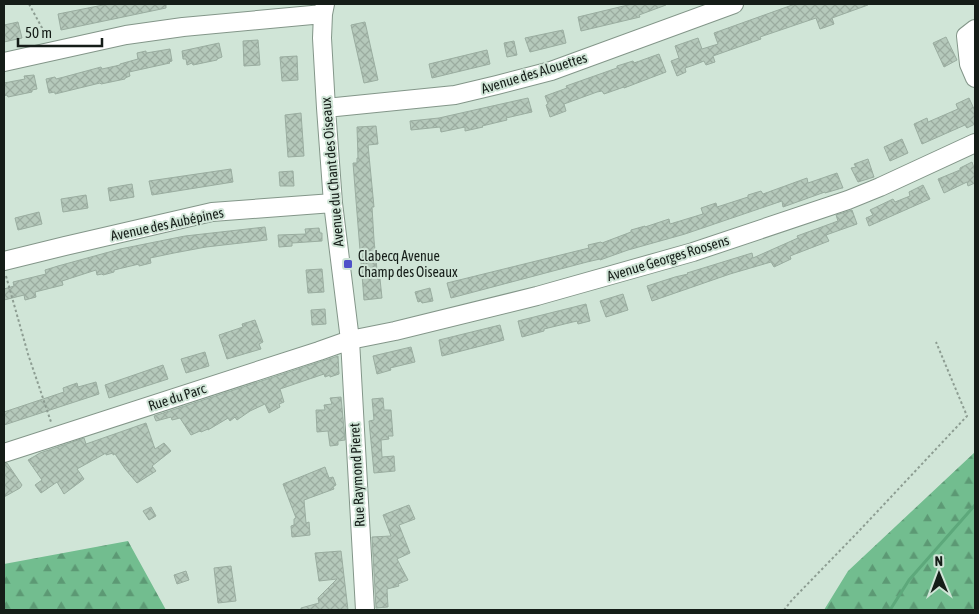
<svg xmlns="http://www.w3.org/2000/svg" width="979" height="614" font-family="'Asap Condensed',sans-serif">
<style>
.forest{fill:url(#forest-firs)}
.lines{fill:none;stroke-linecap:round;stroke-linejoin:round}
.stream{stroke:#5da87b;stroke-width:3}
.building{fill:url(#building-cross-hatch);stroke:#9aada0}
.minor-casing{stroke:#839689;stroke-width:20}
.path{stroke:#8d9d92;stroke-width:2;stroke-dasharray:2.5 2.5;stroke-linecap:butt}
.minor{stroke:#fff;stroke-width:18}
.poi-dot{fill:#4f52c9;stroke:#d0e5d7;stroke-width:2}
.labels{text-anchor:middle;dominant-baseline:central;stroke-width:4;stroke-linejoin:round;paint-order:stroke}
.street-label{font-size:14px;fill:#151d18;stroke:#d0e5d7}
.poi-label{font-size:14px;fill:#151d18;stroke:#d0e5d7;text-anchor:start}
</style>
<defs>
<pattern id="forest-firs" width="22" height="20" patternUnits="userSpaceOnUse" patternTransform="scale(1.25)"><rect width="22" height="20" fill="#72bd8f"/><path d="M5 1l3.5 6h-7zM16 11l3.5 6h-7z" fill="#5c9974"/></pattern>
<pattern id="building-cross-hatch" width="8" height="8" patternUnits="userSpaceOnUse" patternTransform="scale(1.25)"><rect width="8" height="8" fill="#b5c9bb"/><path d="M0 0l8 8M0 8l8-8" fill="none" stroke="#9baca0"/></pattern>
</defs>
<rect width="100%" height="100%" fill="#d0e5d7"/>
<path class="forest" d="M975,452v158h-151l24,-39z
M128,541l38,69h-162v-46z"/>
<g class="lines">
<path class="stream" d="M890,610l19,-30 66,-75"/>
</g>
<path class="building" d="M108,4h58v4l-105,22 -3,-16z
M632,4h34v1l-27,10 1,2 -59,14 -3,-14z
M795,4h72l1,1 -36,13 2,6 -14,5 -4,-11 -56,19 1,2 -48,17 2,6 -9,3 -2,-4 -10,4 -9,3 1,4 -9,4 -6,-15 8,-3 -4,-12 23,-8 4,11 16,-5 -4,-11z
M18,22l4,16 -18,4v-17z
M365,22l13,58 -14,3 -13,-58z
M563,30l3,13 -36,9 -5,-14z
M946,37l11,23 -13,7 -11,-24z
M258,40l2,25 -16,1 -1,-25z
M514,41l3,14 -10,2 -3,-14z
M219,43l3,14 -5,2v1l-24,5 -1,-2 -5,2 -1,-6h-3l-1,-8z
M170,49l2,12 -3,1 1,1 -41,9 1,4 -5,2v1l-24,5 -1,-1 -45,11v-2l-6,1 -3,-14 9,-2 1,2 8,-2 37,-10 1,2 18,-4v-1l18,-5 -1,-6 9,-2v2z
M487,50l3,14 -58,14 -3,-14z
M659,54l7,18 -42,16v-1l-20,7 -2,-3 -5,1 -33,12 2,7 -16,6 -4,-12 2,-1 -3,-8 22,-8 -1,-2 51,-18v-2l16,-5 1,2z
M297,56l1,24 -16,1 -2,-24z
M34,75l3,14 -5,1v2l-24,5 -1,-2 -3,1v-13l21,-4 -1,-3z
M528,98l4,14 -26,6 1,2 -25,6 1,1 -18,4v-4l-24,5 -1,-5 -29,3 -1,-9 29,-3 22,-5z
M969,98l6,13v13l-8,4 -2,-3 -43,19 -8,-20 13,-6 1,4 30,-13 -2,-5z
M301,113l3,43 -16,1 -3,-42z
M376,126l2,18 -10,1 6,62h-2l2,33 4,40 2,-1 2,19 -18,2 -11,-137h4v-5h1l-1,-31z
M902,139l6,14 -18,8 -6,-14z
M868,159l6,18 -16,5 -7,-14 5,-1 -2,-3z
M972,162l3,9v12l-7,3 -1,-4 -23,11 -6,-14 22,-9v-2z
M231,169l2,13 -81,13 -3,-14z
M293,171l1,15h-14l-1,-14z
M837,173l6,15h-1l-17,5v-1l-42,15 -1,-6 -97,33 -57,16 -28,10v-1l-13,3 -136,36 -4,-15 142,-35 -1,-3 13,-3 1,1 29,-11v-2l14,-4v1l24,-8 1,5 33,-10 -2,-6 15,-5 1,4 31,-10v-2l13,-4 2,3 44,-16 1,5z
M132,184l2,13 -24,4 -2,-13z
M923,185l7,14 -61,27 -3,-8 7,-3 -3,-5 23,-11 2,3 15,-6 -1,-4z
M86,195l2,13 -25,4 -2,-13z
M852,210l5,14 -31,11 3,6 -39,15 1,3 -17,8 -3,-5 -41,12 -78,27 -5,-15 28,-9 13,-3 -1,-1 65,-20 1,5 45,-20 -1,-2 41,-15 -2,-6z
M39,212l3,12 -24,6 -3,-12z
M265,227l2,13 -61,7 -32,6 -24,5 1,5 -12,3v-2l-25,6v2l-11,3 -1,-1 -5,1 -1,-5 -34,11 1,4 -28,7 1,5 -11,3 -1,-5 -20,5v-11l10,-3 -1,-4 33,-8 -1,-4 13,-4 62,-17 65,-13z
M319,228l1,5h2v8l-30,2v3l-13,1 -1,-12 28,-1 -1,-5z
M322,269l2,23 -16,1 -2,-23z
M430,288l3,13 -11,2 -1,-2 -3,1 -3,-10z
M623,294l5,16 -22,7 -6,-16z
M586,304l4,17 -12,3 -1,-3 -33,8v2l-22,6 -4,-16z
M325,309l1,15 -14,1 -1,-15z
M255,320l8,22 -4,2 2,5 -34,10 -8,-24 24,-8 -1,-3z
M500,325l4,15 -62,16 -3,-16z
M411,347l4,15 -25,6 1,2 -14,4 -4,-18z
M205,352l4,14 -23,7 -5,-14z
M338,356l1,18 -9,3v-2l-5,2 -1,-3 -44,15 4,13 -5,2 1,3 -11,6 -4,-9 -15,7 -13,9 -2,-3 -5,4 -2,-3 -20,12v-1l-7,3 -1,-1 -9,4 -11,-17 -8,2 -1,-3 -15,4 -2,-5z
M163,365l5,14 -59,19 -4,-13z
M96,382l3,12 -95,31v-13l60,-20 -1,-4 14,-5 1,4z
M341,397l4,43 -7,1v4l-8,1 -2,-15 -11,1 -1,-22h9l-1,-5 8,-1 -2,-6z
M383,398l1,12h7l2,26h-5l1,3 -8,1 1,17 12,-1 1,15 -21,2 -5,-52 5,-1 -2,-21z
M146,423l9,26 9,-6 7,8 -19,15 4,5 -19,12 -12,-14 -10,-15 -2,1v-2l-7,2v-2l-29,16 7,10 -20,15 -7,-12 -16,11 -6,-8 7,-5 -14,-20 12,-7 44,-15 2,6z
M4,463h3l15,22 -2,3 -16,9z
M325,467l4,11 4,-1 3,8 -3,2 1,2 -30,11 2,23 3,-1 1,13 -18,2 -1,-11 3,-1v-6l2,-1 -13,-34z
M409,505l6,14 -16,6 11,28 -13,6 11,21 -10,4 1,2 -12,3 1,18 -12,1 -4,-71 19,-1 -8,-21z
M151,507l5,9 -7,4 -6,-9z
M341,551l7,59h-47v-2l18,-5 -1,-5 19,-19 -18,2 -4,-28z
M231,566l5,35 -18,2 -4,-35z
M186,571l3,9 -12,4 -3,-9z"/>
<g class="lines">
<g class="minor-casing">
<path id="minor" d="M325,4l-2,10 -1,24 4,70 7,95 17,137 15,270
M975,29l-9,7 3,28 6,14
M4,62l122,-27 57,-8 140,-13
M326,108l129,-13 42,-10 54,-14 183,-67
M4,261l61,-15 147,-34 121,-9
M4,453l315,-102 31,-11 45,-9 142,-35 156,-44 155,-52 32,-13 95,-44"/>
</g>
<path class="path" d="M29,4l18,33
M6,276l22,78 23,68
M784,610l8,-10 67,-69 108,-115 -31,-74"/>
<use href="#minor" class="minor"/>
</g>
<rect class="poi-dot" x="343" y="259" width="10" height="10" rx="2.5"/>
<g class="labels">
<g class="street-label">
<text transform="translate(534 73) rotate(-17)">Avenue des Alouettes</text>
<text transform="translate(332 172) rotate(-95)">Avenue du Chant des Oiseaux</text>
<text transform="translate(167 224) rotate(-12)">Avenue des Aubépines</text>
<text transform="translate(668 258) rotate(-17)">Avenue Georges Roosens</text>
<text transform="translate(177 397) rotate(-18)">Rue du Parc</text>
<text transform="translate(357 475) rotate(-93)">Rue Raymond Pieret</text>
</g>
<g class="poi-label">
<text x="358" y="256">Clabecq Avenue<tspan x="358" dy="16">Champ des Oiseaux</tspan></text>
</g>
</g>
<rect width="979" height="614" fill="none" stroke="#151d18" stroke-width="10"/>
<g transform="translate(939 574) rotate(359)" stroke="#d0e5d7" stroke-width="4" paint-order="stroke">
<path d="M0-4L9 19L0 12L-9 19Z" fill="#151d18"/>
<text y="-8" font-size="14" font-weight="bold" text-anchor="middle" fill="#151d18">N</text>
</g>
<path d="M18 38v8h84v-8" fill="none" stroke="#151d18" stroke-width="2.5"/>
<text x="25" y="38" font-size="15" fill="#151d18" stroke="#d0e5d7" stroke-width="4" paint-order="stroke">50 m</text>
</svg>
